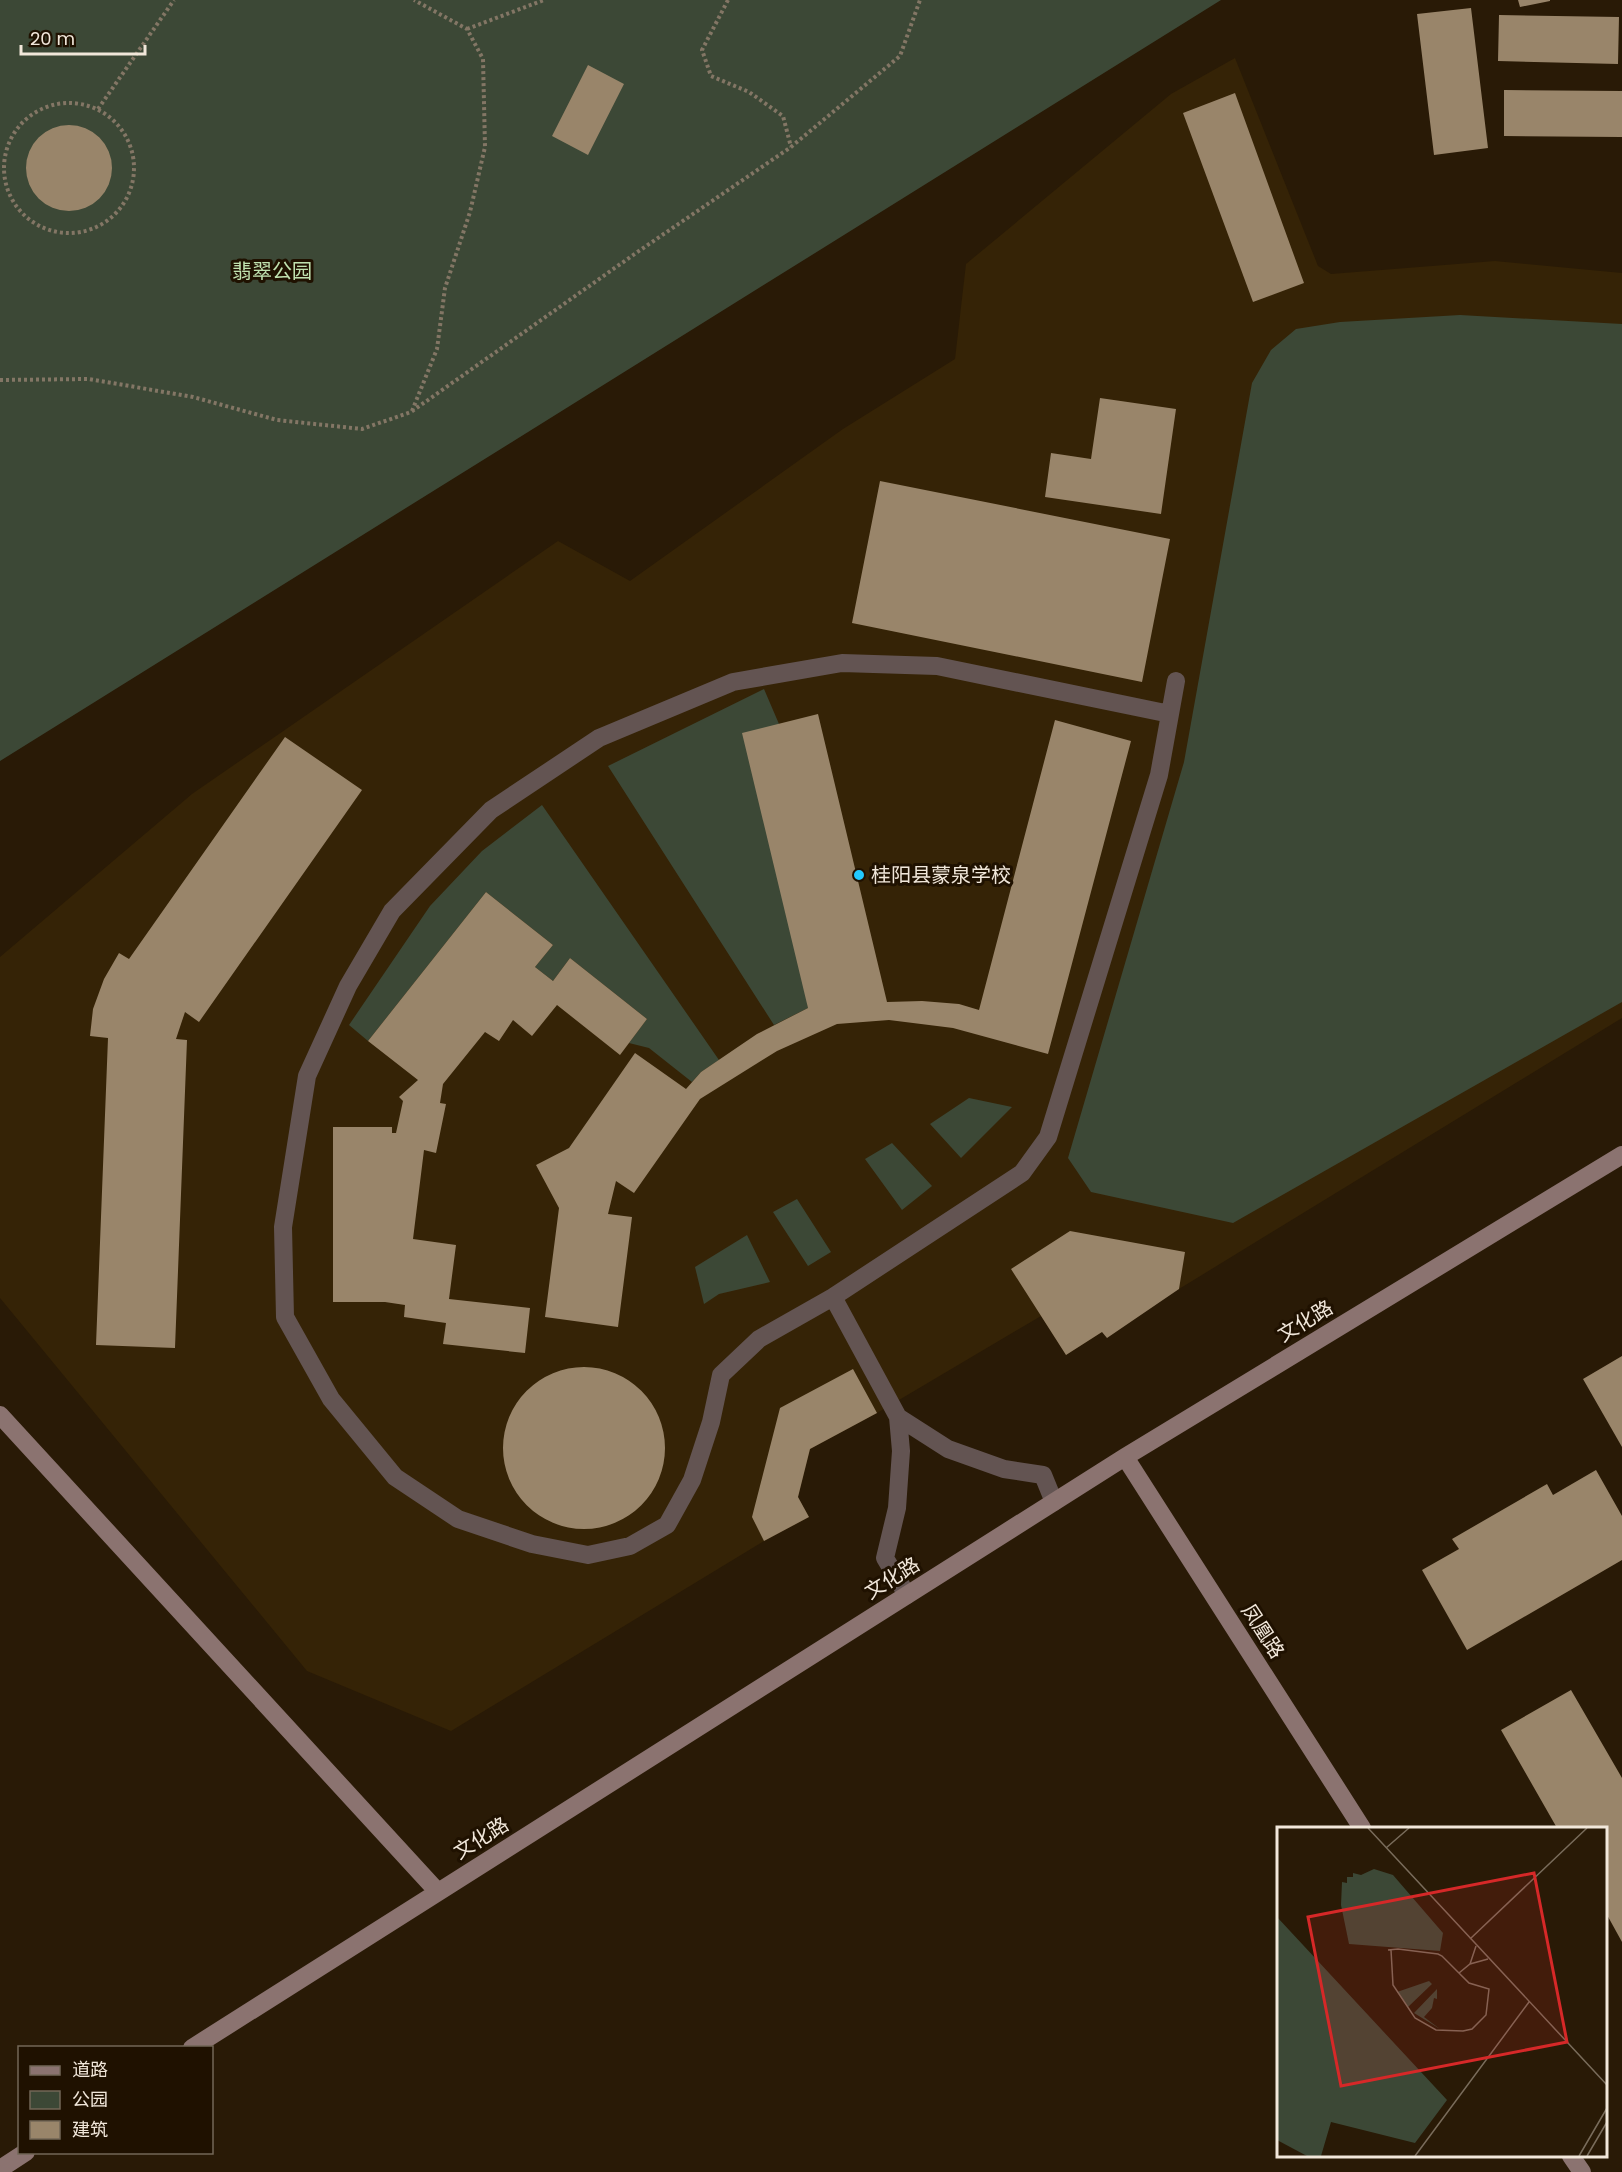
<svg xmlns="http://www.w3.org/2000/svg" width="1622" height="2172" font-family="Poppins,'Noto Sans SC',sans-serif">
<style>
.built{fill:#352306}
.green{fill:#3c4836}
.building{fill:#99856a}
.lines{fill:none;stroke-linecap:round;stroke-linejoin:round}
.path{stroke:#837665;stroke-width:4;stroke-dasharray:3 3;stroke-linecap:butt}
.lane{stroke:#635452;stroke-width:18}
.secondary{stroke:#8b7370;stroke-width:18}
.poi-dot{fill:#22c9fe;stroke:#1f1100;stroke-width:2}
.labels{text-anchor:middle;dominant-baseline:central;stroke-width:6;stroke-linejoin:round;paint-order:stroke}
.park-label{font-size:20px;fill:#c0e1af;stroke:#1f1100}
.poi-label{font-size:20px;fill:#f1e7da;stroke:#1f1100;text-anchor:start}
.street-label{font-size:20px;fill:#f1e7da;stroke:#1f1100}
.inset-road{fill:none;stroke:#796c5b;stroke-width:1.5}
.view{fill:#d62828;fill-opacity:0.15;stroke:#d62828;stroke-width:3}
.inset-edge{fill:none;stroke:#f1e7da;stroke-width:3}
</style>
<rect width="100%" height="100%" fill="#291a06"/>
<path class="built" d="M1235,58l83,208 13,8 164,-13 127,12v745l-443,271 -77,43 -36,23 -25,-39 -164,97 -67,36 -12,48 11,20 -45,24 -313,190 -144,-60 -307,-373v-341l192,-163 366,-253 72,40 213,-152 112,-70 11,-95 205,-170z"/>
<path class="green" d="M0,0h1221l-1221,761z
M1460,315l162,9v678l-389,221 -142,-31 -23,-34 116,-396 68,-379 19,-33 25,-21 44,-7z
M764,689l15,35 29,284 -34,17 -166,-259z
M542,805l177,255 -18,12 -9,10 -43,-34 -20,-5 18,-24 -77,-61 -17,23 -18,-14 18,-22 -67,-53 -118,149 -19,-16 81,-119 52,-55z
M969,1098l43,9 -51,51 -31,-34z
M892,1143l40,43 -30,24 -37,-51z
M797,1199l34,53 -23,14 -35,-54z
M747,1235l23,47 -51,12 -15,10 -9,-37z"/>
<path class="building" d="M1518,0h32v1l-30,6z
M1471,8l17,140 -54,7 -17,-141z
M1499,15l120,2 -1,47 -120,-3z
M588,65l36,19 -36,71 -36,-19z
M1504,90l118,1v46l-118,-1z
M1235,93l69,190 -51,19 -70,-189z
M26 168a43 43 0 1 1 86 0a43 43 0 1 1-86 0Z
M1100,398l76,11 -15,105 -116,-17 6,-44 40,6z
M880,481l290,58 -28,143 -290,-59z
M818,714l69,288 35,-1 37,3 20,6 76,-290 76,21 -83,313 -95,-26 -64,-8 -52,4 -60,27 -77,48 -66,94 -18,-12 -8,33 24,3 -14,110 -73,-10 14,-109 -23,-43 33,-17 66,-95 51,36 15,-17 56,-38 51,-26 -66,-275z
M285,737l77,53 -163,232 -14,-10 -9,27 11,1 -12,308 -79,-3 12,-307 -18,-2 3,-27 11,-30 15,-26 10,6z
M486,892l67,53 -18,22 18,14 17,-23 77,61 -27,36 -63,-50 -25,31 -19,-16 -14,21 -14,-9 -42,52 -3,19 6,1 -10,49 -12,-3 -11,89 43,6 -7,54 81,9 -5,45 -82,-9 3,-21 -42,-6 1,-12 -20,-3h-52v-175h59v6h4l7,-32 -4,-4 19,-17 -50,-39z
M1070,1231l115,21 -6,37 -72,49 -5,-6 -36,23 -55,-86z
M1622,1356v91l-39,-68z
M503 1448a81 81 0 1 1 162 0a81 81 0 1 1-162 0Z
M853,1369l24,44 -67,36 -12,48 11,20 -45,24 -12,-24 28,-109z
M1596,1470l26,46v44l-155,90 -45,-80 37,-21 -7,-10 95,-55 6,11z
M1571,1690l51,88v164l-16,-29v-85h-49l-56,-98z"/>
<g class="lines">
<path class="path" d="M728,0l-26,50 9,26 38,16 34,24 8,31
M467,29l77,-29
M4 168a65 65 0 1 1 130 0a65 65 0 1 1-130 0Z
M98,109l76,-109
M0,380l89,-1 104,18 84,23 85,9 49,-17 225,-159 155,-106 109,-91 20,-56
M412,411l25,-62 8,-61 25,-76 15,-65 -2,-88 -16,-30 -53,-29"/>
<path class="lane" d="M1170,714l-233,-48 -95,-3 -109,19 -134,56 -108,72 -99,101 -44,75 -41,90 -24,151 2,90 46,82 64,78 63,42 74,25 56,11 42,-9 37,-21 25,-45 19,-58 10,-47 38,-36 74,-42 189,-124 26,-36 111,-362 17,-94
M833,1297l65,120 3,34 -4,57 -12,50 22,37
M898,1417l50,32 56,20 39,6 11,27"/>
<path class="secondary" d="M0,1415l438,477
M1125,1457l237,371
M192,2048l933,-591 497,-302
M1571,2156l11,16
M0,2169l26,-17"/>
</g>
<circle class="poi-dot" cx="859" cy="875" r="6"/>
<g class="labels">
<g class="park-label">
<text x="272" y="271">翡翠公园</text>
</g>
<g class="poi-label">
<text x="871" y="875">桂阳县蒙泉学校</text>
</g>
<g class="street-label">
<text transform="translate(1305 1321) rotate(-31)">文化路</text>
<text transform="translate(892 1578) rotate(-32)">文化路</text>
<text transform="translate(1263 1631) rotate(57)">凤凰路</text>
<text transform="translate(481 1838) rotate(-32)">文化路</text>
</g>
</g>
<g transform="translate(1277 1827)">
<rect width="330" height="330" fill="#291a06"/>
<path d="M97,42l19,6 50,58 -3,18 -91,-7 -8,-39 1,-23 5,1v-6h6v-4l8,2zM0,90l170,183 -32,43 -84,-21 -10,34h-14l-30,-16zM152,154l3,3 -24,23 -11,-15zM160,162v10l-3,-1 -2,10 -8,9 16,12 -26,-16z" fill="#3c4836"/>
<path class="inset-road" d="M91,1l239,257M109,21l23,-20M193,112l117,-111M111,123l10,-1 40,5 4,2 27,27 20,6 -3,26 -14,14 -9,2 -27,-1 -21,-12 -22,-33 -2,-35M193,137l6,-18M182,146l11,-9 18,-5M138,329l114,-154M302,329l28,-48M310,329l20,-34"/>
<path class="view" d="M257,46l33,169 -226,44 -33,-169z"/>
<rect width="330" height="330" class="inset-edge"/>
</g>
<rect x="18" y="2046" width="195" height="108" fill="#1f1100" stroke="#736757" stroke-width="1.5"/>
<rect x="30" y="2066" width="30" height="9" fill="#8b7370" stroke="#736757" stroke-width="1.5"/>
<text x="72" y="2076" font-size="18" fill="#f1e7da">道路</text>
<rect x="30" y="2091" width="30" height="18" fill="#3c4836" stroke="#736757" stroke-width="1.5"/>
<text x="72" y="2106" font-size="18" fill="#f1e7da">公园</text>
<rect x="30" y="2121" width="30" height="18" fill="#99856a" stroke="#736757" stroke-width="1.5"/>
<text x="72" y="2136" font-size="18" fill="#f1e7da">建筑</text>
<path d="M21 45v9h124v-9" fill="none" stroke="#f1e7da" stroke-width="3"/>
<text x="30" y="45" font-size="18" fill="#f1e7da" stroke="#1f1100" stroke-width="4.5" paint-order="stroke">20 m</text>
</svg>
